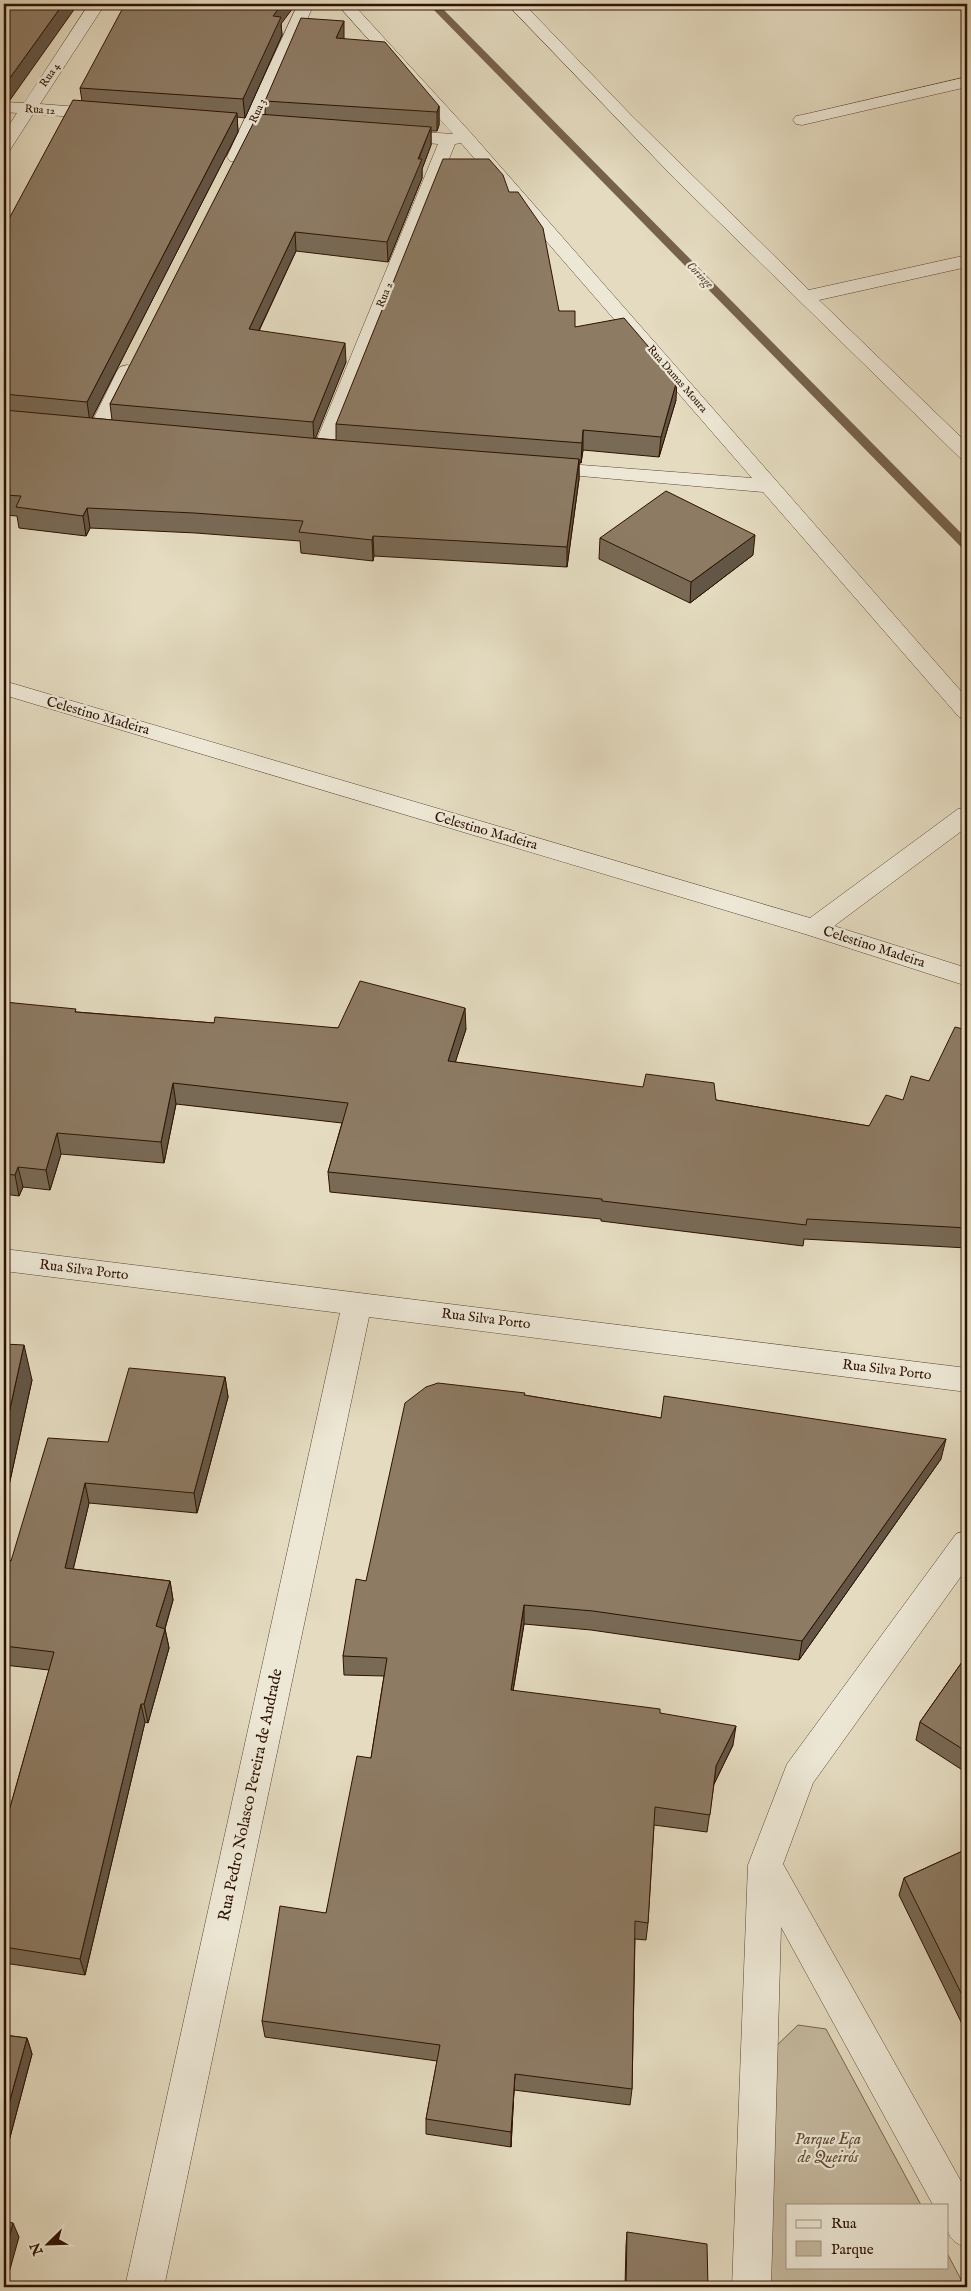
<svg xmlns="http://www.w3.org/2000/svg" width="971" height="2291" font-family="'IM FELL English',serif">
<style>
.green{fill:#c5b99f;stroke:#7a6650}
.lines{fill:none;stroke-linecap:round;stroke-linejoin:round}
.stream{fill:#76624c;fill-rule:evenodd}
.street-casing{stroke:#5c4430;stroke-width:1}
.street{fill:#ede8d6;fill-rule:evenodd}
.wall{fill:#796a56;stroke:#2e1200}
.shaded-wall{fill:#635646;stroke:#2e1200}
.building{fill:#8d7b64;stroke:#2e1200}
.labels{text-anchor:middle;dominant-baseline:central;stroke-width:4.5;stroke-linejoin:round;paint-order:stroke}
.far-street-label{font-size:11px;fill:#2e1200;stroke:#ede8d6}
.far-water-label{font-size:12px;font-style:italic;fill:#5e4733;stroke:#ede8d6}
.street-label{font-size:14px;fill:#2e1200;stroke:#ede8d6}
.near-street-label{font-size:16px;fill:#2e1200;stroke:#ede8d6}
.near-park-label{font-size:16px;font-style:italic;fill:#634c38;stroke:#ede8d6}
</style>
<rect width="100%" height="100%" fill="#e4dbc0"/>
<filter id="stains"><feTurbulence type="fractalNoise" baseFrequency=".004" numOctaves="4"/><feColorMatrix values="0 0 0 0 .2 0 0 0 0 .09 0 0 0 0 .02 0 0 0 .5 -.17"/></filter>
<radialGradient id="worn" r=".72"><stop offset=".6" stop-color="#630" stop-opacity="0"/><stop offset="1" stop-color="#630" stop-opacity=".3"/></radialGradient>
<path class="green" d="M798,2025l28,4 95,176h-134v62h160v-14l18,34h-195l3,-238z"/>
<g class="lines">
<path class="stream" d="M428,4h10l529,535v11l-4,-1z"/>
<g class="street-casing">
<path id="street" d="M89,4h16l-65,100 65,5 6,1 3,4 -3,4 -6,1 -72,-5 -23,36 -6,1v-18l13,-20 -13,-1v-10l20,1z
M298,4h16l-69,153 -3,4h-12l-3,-4z
M337,4h16l118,129 496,565v21l-8,-2 -196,-225 -228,-20 -3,-4 3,-4 7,-2 210,16 -291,-335 -6,1 -123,307 -3,4 -7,2 -7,-2 -3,-4 126,-307 -44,-4 -6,-1 -3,-4 3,-4 6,-1 59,4z
M507,4h17l107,111 178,175 158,-35v12l-148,33 148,143v17l-7,-2 -285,-279z
M967,77v10l-165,38 -6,-1 -3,-4 3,-4 6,-1z
M127,365l7,2 3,4 -29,59 -3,4 -7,2 -7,-2 -3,-4 29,-59 3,-4z
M4,681l806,237 148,-109 9,-2v20l-133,99 133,42v18l-162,-52 -801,-239z
M4,1249l963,119v24l-598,-75 -205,970h-39l215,-974 -336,-42z
M967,1530v38l-154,215 -30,81 184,328v56c-24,-9 -20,-21 -20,-43h-14l-152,-278 -10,360h-39l16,-422 39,-101 169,-230z"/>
</g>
<use href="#street" class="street"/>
</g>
<path class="wall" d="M4,4l6,96 -6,1z
M281,24l1,11 -37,83 -8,-1 1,15 -146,286 20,2 -2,-16 155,-289v-14l79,-62 95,67v19l-2,6h-6v14l-9,24v9l-34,84 -92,-11 -37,80 87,31 -31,76 21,2v-16l173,-232 50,119 16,16 101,73 -17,57 -76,-7 -2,13h-2v16l-12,88 -193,-11 -1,5 -72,-8 -1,-12 -104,-8 -106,-5 -4,8 -67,-8 -2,-12 -13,-1v-287l78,-127 -2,-13z
M600,538l153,17 -63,48 -91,-44z
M4,1002l73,10 137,11 124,5 128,1 -11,33 261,38 153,26 60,-45 38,-51v218l-163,-9 -1,7 -202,-25v-2l-271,-27 -2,-20 14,-49 -166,-19 -12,59 -103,-9 -11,36 -27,-3 -4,9 -15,-2z
M4,1344l28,36 -24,110h-4z
M225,1377l3,20 -31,116 -108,-10 -16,66 97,12 3,19 -8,29 4,19 -21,75 -3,-1 -60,253 -81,-12v-134l45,-159 -45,-5v-105l7,1 97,-119z
M524,1395l137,23 280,41 -142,201 -208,-30 -67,-6 -11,67 147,22 73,32 -19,39 -7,48 -53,-7 -6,98 -2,17 -11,-1 -3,150 -2,16 -116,-15 -3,57 -85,-13v-15l11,-58 -172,-24 -3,-16 64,-108 45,-155 13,-82 -40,-1 -1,-19 23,-75z
M967,1655v118l-51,-33 4,-18z
M967,1849v185l-68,-139 5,-17z
M4,2035l23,3 5,16 -23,87 -5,-1z
M627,2232l81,55h-83l1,-41z"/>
<path class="shaded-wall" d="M63,4h15l-68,96 -3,-18z
M282,4h14l-15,20 1,11 -37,83 -2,-19 30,-83z
M344,21v19l-8,-2z
M439,106v19l-2,6v-19z
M237,113l1,19 -148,290 -3,-20z
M431,127v18l-9,24v9l-34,84 -1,-20z
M295,232l1,19 -46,98 -1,-20z
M345,343l1,19 -32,80 -1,-20z
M677,380l-1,20 -17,57 2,-20z
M583,430v20l-2,13 1,-20z
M579,459v20l-12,88v-20z
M87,508l3,20 -4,8 -3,-20z
M755,535l-2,20 -63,48 1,-21z
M373,536l1,20 -1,5 -1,-21z
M465,1008l1,21 -17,53 -1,-21z
M173,1083l3,21 -12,59 -3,-21z
M57,1133l4,21 -11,36 -4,-20z
M18,1167l5,20 -4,9 -4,-21z
M24,1345l8,35 -24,110 -4,-16v-38z
M225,1377l3,20 -31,116 -3,-20z
M946,1439l-5,20 -142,201 3,-19z
M85,1483l4,20 -20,84 -4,-19z
M170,1581l3,19 -13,45 -4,-19z
M524,1605v19l-14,85 1,-19z
M165,1629l4,19 -21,75 -4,-19z
M141,1704l4,18 -60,253 -5,-16z
M736,1726l-3,19 -19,39 2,-18z
M27,2038l5,16 -23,87 -5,-14v-5z
M515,2074l-1,16 -3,57v-15z
M13,2223l6,14 -14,50h-1v-31z"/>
<path class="building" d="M4,4h59l-56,78h-3z
M125,4h157l-9,12 8,1 -38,82 -163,-11z
M301,18l43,3 -8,17 49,4 54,64 -2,6 -172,-11z
M73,100l164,13 -150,289 -83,-8v-166z
M258,114l173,13 -13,32h4l-35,83 -92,-10 -46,97 96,14 -32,79 -203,-18z
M443,159h46l14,16 6,17h9l25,36 16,83h16v16l49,-9 53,62 -16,57 -78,-7 -1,13 -246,-19z
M4,410l317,29 258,20 -12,88 -194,-11 -1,4 -73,-8 4,-11 -109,-8 -107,-5 -4,8 -67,-9 5,-11 -17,-1z
M666,491l89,44 -64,47 -91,-44z
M360,981l105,27 -17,53 195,26 3,-13 68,9 2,17 153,26 17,-31 17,5 8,-24 18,5 26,-54 12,3v198l-160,-9 -1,6 -204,-24v-2l-274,-27 20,-69 -175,-20 -12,59 -104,-9 -11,37 -28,-3 -3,8 -11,-1v-172l72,7 -1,3 139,11 1,-6 123,11z
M4,1344l20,1 -20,91z
M129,1368l96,9 -31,116 -109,-10 -20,85 105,13 -14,45 9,3 -21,75h-3l-61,255 -76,-12v-118l50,-177 -50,-6v-86l7,1 37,-123 60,4z
M438,1383l87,10 -1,2 137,23 3,-22 282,43 -144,202 -209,-30 -69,-6 -13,85 149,19v4l76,13 -20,40 -6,49 -55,-8 -7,116 -13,-2 -3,168 -117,-15 -4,58 -85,-13 14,-74 -178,-24 18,-115 46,7 31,-157 14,2 16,-100 -44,-2 13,-77 10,2 39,-178 21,-16z
M967,1655v97l-47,-30z
M967,1849v156l-63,-127z
M4,2035l23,3 -23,84z
M4,2221l9,2 -9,33z
M627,2232l80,12 1,43h-82z"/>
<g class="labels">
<g class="far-street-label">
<text transform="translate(50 75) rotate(-56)">Rua 4</text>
<text transform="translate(40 110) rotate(4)">Rua 12</text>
<text transform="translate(258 111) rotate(-66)">Rua 3</text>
<text transform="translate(385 295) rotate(-68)">Rua 2</text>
<text transform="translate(677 379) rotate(49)">Rua Damas Moura</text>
</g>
<g class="far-water-label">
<text transform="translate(700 275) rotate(45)">Coringe</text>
</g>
<g class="street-label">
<text transform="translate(98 716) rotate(16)">Celestino Madeira</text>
<text transform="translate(486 831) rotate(16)">Celestino Madeira</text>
<text transform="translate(874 947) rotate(18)">Celestino Madeira</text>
<text transform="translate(84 1270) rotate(7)">Rua Silva Porto</text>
<text transform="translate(486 1319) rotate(7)">Rua Silva Porto</text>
<text transform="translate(887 1370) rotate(7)">Rua Silva Porto</text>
</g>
<g class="near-street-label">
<text transform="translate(251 1795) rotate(-78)">Rua Pedro Nolasco Pereira de Andrade</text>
</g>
<g class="near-park-label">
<text x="828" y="2140">Parque Eça<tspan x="828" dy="18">de Queirós</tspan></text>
</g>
</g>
<rect width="971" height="2291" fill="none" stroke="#e4dbc0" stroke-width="20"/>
<rect x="5" y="5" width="961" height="2281" fill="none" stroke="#2e1200" stroke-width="2.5"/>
<rect x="10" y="10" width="951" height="2271" fill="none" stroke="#2e1200"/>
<rect x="786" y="2204" width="162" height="65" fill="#ede8d6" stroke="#a19280"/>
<rect x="796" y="2220" width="25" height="8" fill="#ede8d6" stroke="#a19280"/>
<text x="831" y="2228" font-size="15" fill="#2e1200">Rua</text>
<rect x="796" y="2241" width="25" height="15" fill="#c5b99f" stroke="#a19280"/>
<text x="831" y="2254" font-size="15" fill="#2e1200">Parque</text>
<g transform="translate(48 2244) rotate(247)" stroke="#ede8d6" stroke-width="4" paint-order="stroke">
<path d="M0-4L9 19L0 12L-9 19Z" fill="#2e1200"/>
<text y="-8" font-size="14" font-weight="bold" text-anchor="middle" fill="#2e1200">N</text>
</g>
<rect width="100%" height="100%" filter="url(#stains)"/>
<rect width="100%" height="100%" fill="url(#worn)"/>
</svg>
